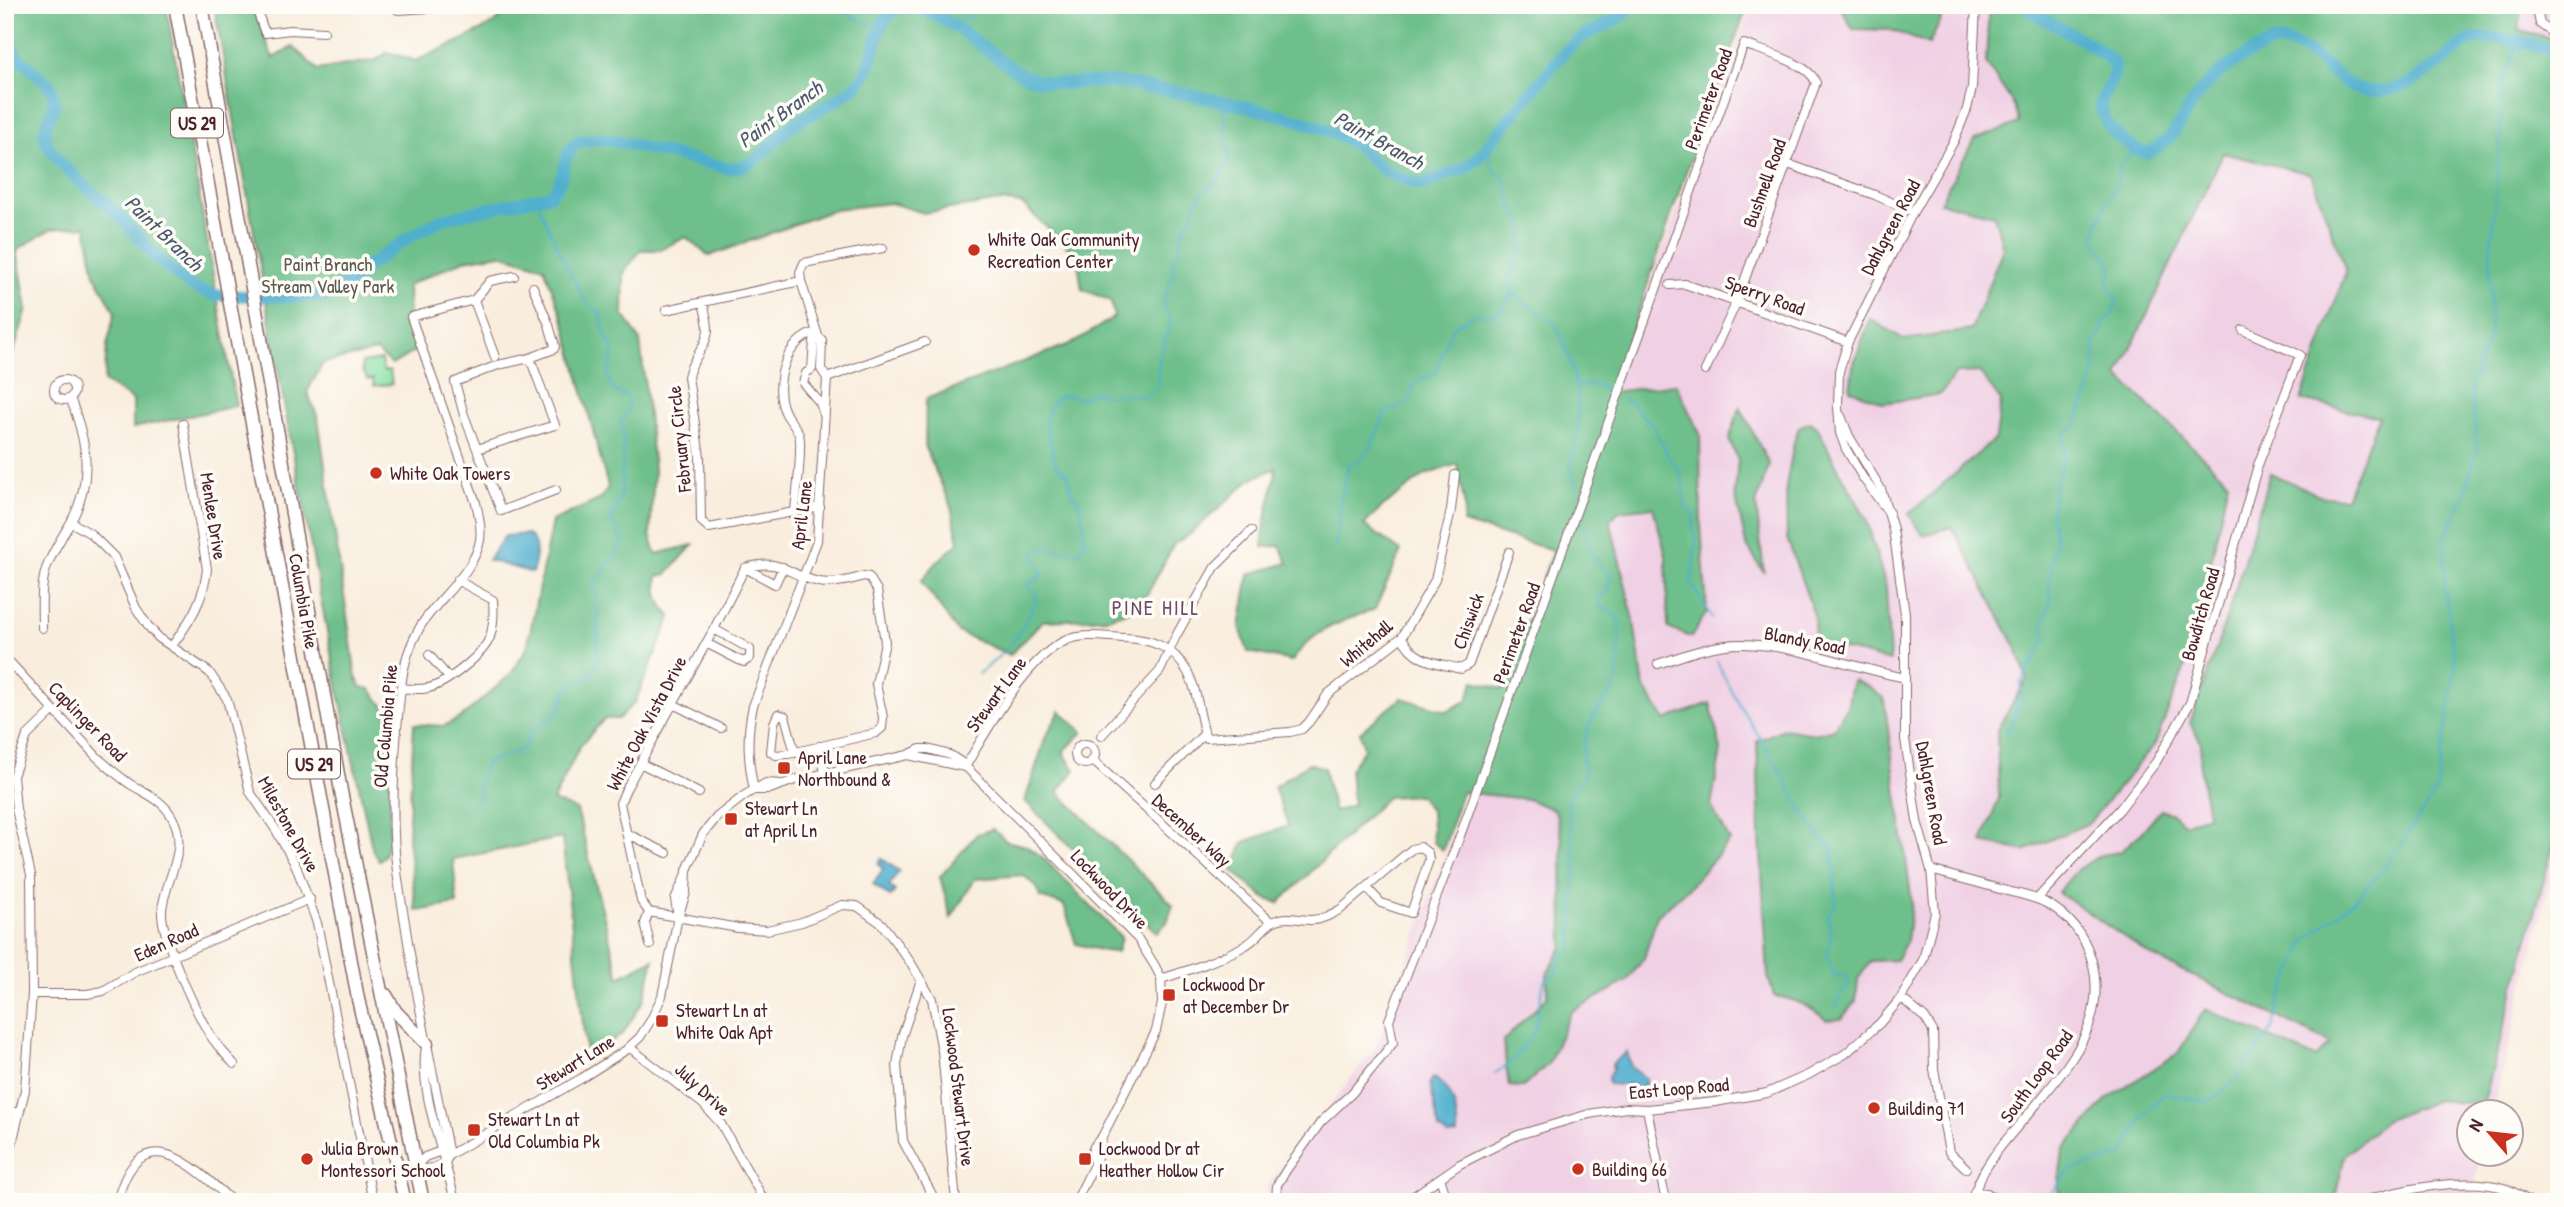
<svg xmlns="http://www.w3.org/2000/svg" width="2564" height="1207" font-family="'Patrick Hand',sans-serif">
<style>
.built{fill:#f0d0e4}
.green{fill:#89e1a6;stroke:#6a8068;stroke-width:2}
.forest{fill:#6ebf8b;stroke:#5c6f5b;stroke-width:2}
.water{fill:#4fafce;stroke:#4c677c;stroke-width:2}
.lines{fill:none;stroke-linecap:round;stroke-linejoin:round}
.stream{stroke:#4fafce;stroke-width:2}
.river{stroke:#4fafce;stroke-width:12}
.minor-casing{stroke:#876769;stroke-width:10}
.highway-casing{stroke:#876769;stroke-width:15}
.minor{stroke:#fff;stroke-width:8}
.highway{stroke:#fff;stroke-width:12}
.poi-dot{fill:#c8321e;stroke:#fdfcf7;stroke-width:2.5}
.labels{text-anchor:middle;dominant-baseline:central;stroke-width:7;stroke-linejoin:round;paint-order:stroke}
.shield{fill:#fdfcf7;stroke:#806168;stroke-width:2}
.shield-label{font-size:18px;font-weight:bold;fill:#4a1f2b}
.street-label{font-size:19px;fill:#4a1f2b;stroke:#fdfcf7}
.poi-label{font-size:19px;fill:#4a1f2b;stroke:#fdfcf7;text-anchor:start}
.park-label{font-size:19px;fill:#5d5950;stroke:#fdfcf7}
.water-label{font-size:21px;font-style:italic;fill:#4c596c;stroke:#fdfcf7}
.neighbourhood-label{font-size:21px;letter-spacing:2px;fill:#6f4969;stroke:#fdfcf7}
</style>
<rect width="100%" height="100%" fill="#fdfcf7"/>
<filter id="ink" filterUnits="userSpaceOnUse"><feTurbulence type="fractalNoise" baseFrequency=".0143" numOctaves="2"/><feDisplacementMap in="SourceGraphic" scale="14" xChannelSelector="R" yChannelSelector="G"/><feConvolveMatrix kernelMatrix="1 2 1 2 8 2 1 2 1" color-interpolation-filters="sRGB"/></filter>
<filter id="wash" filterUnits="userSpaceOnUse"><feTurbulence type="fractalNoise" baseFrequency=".00686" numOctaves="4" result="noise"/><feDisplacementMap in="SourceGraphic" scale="28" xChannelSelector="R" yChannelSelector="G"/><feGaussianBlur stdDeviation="1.57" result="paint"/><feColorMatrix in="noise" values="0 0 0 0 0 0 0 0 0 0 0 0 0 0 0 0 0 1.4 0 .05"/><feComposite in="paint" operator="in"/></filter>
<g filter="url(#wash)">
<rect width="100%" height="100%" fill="#f9eddd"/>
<path class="built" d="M1751,5h808v840l-67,267h-22v42l11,1 -11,47h-1202l-1,-15 110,-142z"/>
<path class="green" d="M381,360l2,11h7l2,13 -18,2 -1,-7 -5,1 -6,-10v-7z"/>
<path class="forest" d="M5,5h161l70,401 -103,22v-28l-29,-18 3,-36 8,-34 -20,-37 -9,-49 -35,3 -34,21 10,59 -18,58 -4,3v-117l5,-11 -5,-5z
M214,5h38l21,53 20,-11 25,23 58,-10 12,-8 28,9c21,-10 88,-36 96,-56h1236l-63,170 -74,217 65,-8 24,50 1,92 6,86 -16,25 -23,-9 -2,-73 -13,-48 -34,4 -9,9 23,97 11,70 21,33 45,-17 11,47 -10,56 19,35 -41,46 -32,29 -13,42 -17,23 -56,31 -23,52 -25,23 -14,-1 -6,-45 44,-44v-23l16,-28 -1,-107 -7,-29 -28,-11 -65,-7 -19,58 -10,-8 -2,-30 -12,-17 -32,2 -108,106 -14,-5 -33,-28 12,-28 44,-16 -14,-39 35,-24 15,5 10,44 19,-7 -3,-35 14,-21 -4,-17 42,-34 45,13 20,-10 7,-20 28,8 51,-139 -90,-27 2,-16 -8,-43 -32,11 -44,33 -17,17 37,26 -26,58c-38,15 -58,17 -83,52l-44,-9 -8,-25 9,-53 39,-11 -8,-17 -17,1c-1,-26 11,-53 13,-79l-25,11 -62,56 -15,9 -34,64 -33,10 -65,3 -32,34 -52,-23 -37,-51 14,-17 24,-22 -9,-39 -25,-55 1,-49 149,-57 39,-25 -3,-16 -29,-12 -5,-33 -55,-52 -22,-3 -76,12 -33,-10 -55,6 -127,47 -23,-19 -27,13h-18l-17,22 -1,42 17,26 14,130 -4,65 6,19 37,-9 -26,29 -9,2c-3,17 2,29 13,41l-36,85 -17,17h-14l-24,27 -27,55 24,9 42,167 35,-18 -10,41 -21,33 -36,27 -25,-222 -109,21 4,45 -41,7 -8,-73 6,-114 30,2 18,-9 49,-43 16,-26 25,-127 49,-22 7,-12 -43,-163 -21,-57 -43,-13 -37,6 -56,25 1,38 10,25 -27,17 -15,-14 -54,12 -16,29 11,26 38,259 5,10 9,2 23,29 -4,122 -5,16 -5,4 -6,-8 -34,-158 -50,-262z
M1839,5h92l10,15 -12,24 -38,-14 -38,-1z
M1989,5h534l-4,25 40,10v784l-76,281 -45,-5 -52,20 -41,35 -11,47h-274l-2,-14 5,-38 43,-50 72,-47 27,-44 111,49 15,-15 -179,-87 -94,-64 20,-23 23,-14 19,-3 19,-17 22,-26 12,5 11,10 24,-9 -8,-47 1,-26 -11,-19 39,-112 41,-138 53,24 23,1 33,-81 -78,-17 45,-129 -35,-97 -88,-21 -105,223 110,105 -34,162 -39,101 -66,79 -65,28 -42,-9 17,-44 -2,-68 30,-51 -10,-30 -65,-122 -29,8 -14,-21 87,-76 5,-37 -22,-29 -23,1 -15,21 -57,9 -34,-14 3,-23 17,-47 35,21 66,-10 32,-82 -9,-33 -54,-13 34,-62 45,-17 -5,-18 -28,-42z
M1740,407l29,57 -13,40 8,69 -18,-29 -11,-51 3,-33 -9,-21z
M1810,422l9,8 14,29 33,59 20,69 4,74 -75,-19 -1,-27 -27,-77 -1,-52 8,-44 5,-15z
M1853,680l16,7 15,12 28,204 -5,37 -11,20 -25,1 -13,18 -2,22 -15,18 -15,1c-17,-14 -30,-21 -52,-24l-6,-20 -8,-140 -3,-95 26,-12 32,5 19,-5 13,-22z
M1060,711l23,21 -20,20 12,18 -17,22 115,113 -6,17 -10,11 -132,-132 21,-65z
M993,829l13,12 20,5 16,11 79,80 -4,15 -13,-1 -28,-7 -12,-39 -24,-8 -4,-11 -13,-11 -48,4 -24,39 -11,-41 37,-43z"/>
<path class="water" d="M527,534c13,9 9,26 5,39l-44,-13 17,-24z
M881,858l18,13 -10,15 6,5 -5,6 -17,-13 10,-15 -5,-5z
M1627,1052l4,15 15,12 -1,7 -36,-2 -1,-7 5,-8 -1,-5z
M1433,1078c21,9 25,37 24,57l-9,1 -9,-7 -9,-46z"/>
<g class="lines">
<path class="stream" d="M834,5l19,12 29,11
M955,27l9,-9h6l5,-7 -1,-6
M1488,148l4,20 12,10 9,30 9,14v31l-14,26 5,15 43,30 15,37 6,31 1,39 -8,36 5,13 -1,7
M1576,386l25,-1 5,9 6,2
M1623,400l7,2 24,25 15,31 12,15 4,33 10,10 -2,13 4,9 -6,44 21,36
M1335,545c4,-16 3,-31 6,-46 2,-12 6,-22 7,-34l10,-4 11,-10 18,-41c17,-1 25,-8 27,-25l8,-6 12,-4 18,-47 23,-14 20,1 17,-20
M1717,661c17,40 43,75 65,113 15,26 28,56 51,76l3,52 -8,14 3,18 -4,22 7,19 12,1 3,10 -7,6 -7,16
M978,674c16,-12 32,-27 43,-44 7,-10 6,-17 16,-29l-1,-8 -9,-8 11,-6 4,-8 -8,-11 -1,-7 7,-5 38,4 6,-6v-15l-3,-20 -4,-13 -5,-5 -4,-18 -12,-10 -11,-45 9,-20 10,-5 16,3 16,-6c10,5 12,3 22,3 15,-1 25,7 39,-7l2,-29 12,-39 -9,-15 11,-30v-14l5,-8 5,-23 8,-13 4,-13 8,-12 17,-14 10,-19 -8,-57
M2005,737l17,-41 -1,-13 24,-43 -2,-15 8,-25 -2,-19 7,-41 -5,-23 4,-33 9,-26v-24l11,-7 13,-32 7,-25v-29l7,-10 2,-11 8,-4 5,-16 -9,-15 4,-19 -18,-26 5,-20 19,-40 2,-15 17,-15
M478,801l2,-19 5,-18 14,-7 17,-4 9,-7 6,-15 28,-20 8,-23 23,-12 7,-9c-1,-11 0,-18 1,-28 1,-5 -2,-11 -1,-17 1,-15 4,-23 -6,-37l8,-6 24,-36 -12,-24 10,-24 3,-62 -5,-9 9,-13 -1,-15 -14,-5 -5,-17 6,-23 -10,-19 -4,-20 -14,-10 -22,-41 -24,-52v-11
M1495,1073l15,-9 25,-34 9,-49 11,-7 8,-19 9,-6 3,-84 -7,-64 17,-28c-6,-21 1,-50 16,-67 7,-8 14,-18 16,-29 3,-17 2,-38 3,-56l-8,-8 -13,-7v-7l9,-10 3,-14c-18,-12 -22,-32 -28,-52
M2049,1195l21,-25 53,-15 19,-38 23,-24 44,9 26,-22 38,-52 5,-23 28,-65 52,-43 29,-33 49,-72 20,-127 -11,-70 -1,-55 22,-49 11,-42 -6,-65 20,-53 -1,-68 11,-138v-38l18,-45"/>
<path class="river" d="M2022,5c18,14 85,44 91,59 5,12 -7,24 -11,35 -6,23 25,50 45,54 30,-12 36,-41 55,-63 16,-19 43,-35 65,-45 29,-14 60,25 81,39 9,6 21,8 31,7 28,-1 49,-19 70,-35 7,-5 13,-13 21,-16 19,-7 70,5 89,13
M5,33l10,21 34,31 4,7 1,15 -10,24 2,12 18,24 54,48 42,46 30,25 23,9 76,2 35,-2 29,-14 15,-15 37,-26 37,-21 108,-24c19,-17 8,-38 29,-54l28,-2 120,29c9,1 17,-1 25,-6 15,-10 25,-25 39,-35 21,-16 60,-30 74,-52 11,-19 10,-61 37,-67 37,-7 91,53 123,68 33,15 62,2 94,7 61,9 123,21 182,38 19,6 41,14 58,26 6,4 9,10 15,15 11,11 32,19 47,23l42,-16 14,-10 88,-108 18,-15 33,-16 17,-15"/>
</g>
</g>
<g filter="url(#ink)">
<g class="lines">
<g class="minor-casing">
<path id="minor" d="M255,5l10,28 25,-3 34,2
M391,5l7,5 31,-2 10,-3
M2536,5l4,19 10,7 9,-3
M1788,164l87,31 38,17
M1670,285l15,-1 163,58
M474,300l16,-19 24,-5
M703,302c2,11 7,24 4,34 -4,15 -17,26 -19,41l12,80 1,64 8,7 111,-21
M666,310l135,-29
M818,336l-4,5 -2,28 -6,4 -3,10 17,20 4,12
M530,358l25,67 -78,24 -13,-34 -9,-33 43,-17z
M530,358l24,-9 1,-3 -6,-21 -16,-38
M827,378l-6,-9 1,-29 -4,-4 -17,-55 -1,-9 4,-9 79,-15
M827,378l98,-36
M54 390a10 10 0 1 1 20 0a10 10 0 1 1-20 0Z
M1841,416l8,20 32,53 12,40 12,85v125l12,82 14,49
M477,449l24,62 55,-21
M795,511c2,-23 6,-48 5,-71 0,-11 -11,-18 -15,-28 -13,-27 1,-74 32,-80
M1889,513l-26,-35 -17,-29 -6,-16 -2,-26 1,-36 9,-29 65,-130 41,-71 13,-32 5,-21 4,-83
M71,522l20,12 23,23 22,51 12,18 11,12 50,34 18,27 23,93 26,38 20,36 21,57 56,279
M745,568l30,16 8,-17
M42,628c0,-19 -2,-40 4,-59 6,-17 16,-32 25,-47 23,-43 16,-81 -1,-124
M1402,637c13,26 34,25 59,32l8,-5 40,-112
M706,643l33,17 5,2 6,-4v-9l-36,-20
M172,646c18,-25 32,-46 35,-77l-24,-145
M429,655l20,23
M5,657l92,100c11,10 21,19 33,27 16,10 33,16 42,33 18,31 -7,62 -10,93 -2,26 34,102 48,125 7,11 16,20 24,29
M1658,664c27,-9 55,-20 84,-20 55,1 109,23 163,34
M401,688c8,1 18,2 27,0 17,-3 56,-34 62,-51 4,-12 4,-24 3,-37l-36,-20
M673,704l48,24
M1101,736l59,-65 16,-35 39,-69 36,-36
M1075 754a10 10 0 1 1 20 0a10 10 0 1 1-20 0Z
M819,746l6,26
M795,753l-10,-37 -7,-2 -4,9 -3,29 5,3 12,-1 88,-21 6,-5 1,-11 -7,-33 9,-42 -8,-52 -8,-13 -5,-1c-13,4 -31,9 -45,6 -33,-7 -36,-25 -74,-14l-31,61 -88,160 -6,14 21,98 8,11 89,16 29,2 35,-8 40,-17 15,1 25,18 29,39 21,36 10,52 14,151
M908,755l57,12
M1092,760l179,162
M640,763l59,30
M965,767c22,-36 62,-111 102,-127 16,-7 40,-3 58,-2 27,1 48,9 62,33 11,19 12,46 19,67l84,-6 12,-3 7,-7 19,-28 74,-57 33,-57 16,-70 4,-35
M1155,783l49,-49
M754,790h13l28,-10 113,-25 12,-6h8l22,6 11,7 177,177 17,27 6,12 1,25 -6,28 -54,106c-8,8 -13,14 -8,25
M754,790c-6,-29 -8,-54 -1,-84l64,-165 10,-163
M626,833l41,20
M2037,899l83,-90 36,-47 34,-59 68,-238 42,-110 -57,-25
M649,912l-4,11 5,22
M678,917l-3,-18 10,-22
M1161,979c28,-9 59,-19 85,-34 11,-6 18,-19 28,-24 13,-6 24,-1 37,-1 11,0 21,-6 30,-11l71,-60 8,-2 8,6 1,7 -18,53 -30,-10 -14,-15
M921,980l-19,56 -5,29 6,76 33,61
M32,994h55l16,-3 32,-19 175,-73
M1901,998l24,20 8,13 1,38 15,83 17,16
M426,1047c-8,45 20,110 29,155
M629,1047l74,57 18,20 44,78
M1647,1109l19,93
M5,1110l13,3
M449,1155c-14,-73 -30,-145 -42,-219 -4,-28 -10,-56 -12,-84 -4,-54 0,-111 6,-165 2,-21 8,-41 19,-60 16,-27 55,-55 60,-87 2,-12 -1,-25 -4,-37l-65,-186 63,-17 21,57
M416,1166l9,-9 16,-6
M5,1172l20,-82 7,-96 -1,-119 -15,-66 -3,-33 14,-40 26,-25
M368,1174l48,-8 9,3 8,-1 12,-5 4,-8 133,-77 44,-28 14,-13 11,-17 11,-24 16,-79 8,-24 1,-23 16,-36 14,-17 28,-22 21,-12 16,1
M1440,1178l8,24
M1974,1192l13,1 14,9
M117,1202c22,-87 74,-39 116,0
M1076,1202c8,-20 25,-45 26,-65
M1276,1202l1,-17 10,-16 34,-47 31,-29 41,-50 -4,-23 71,-184 284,-792c20,8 66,19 72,39l-79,218 -32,70
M1405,1202l55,-38 58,-29 71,-21 37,-6 21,1 68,-7 52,-9 41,-18 37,-21 35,-31 21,-25 22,-38 12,-47 -4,-43c24,7 48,13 72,20 13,3 28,6 41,12 49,24 64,85 41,133 -11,25 -32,49 -49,70 -24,29 -56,59 -64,97
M2361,1202c39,-13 107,-26 146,-13 8,3 16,9 24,13"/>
</g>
<g class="highway-casing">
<path id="highway" d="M175,5l183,994 47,203
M202,5l139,786 82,411
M386,995l10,17 31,32"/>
</g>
<use href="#minor" class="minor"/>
<use href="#highway" class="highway"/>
</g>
</g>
<g class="poi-dot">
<circle cx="974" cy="250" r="7"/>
<circle cx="376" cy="473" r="7"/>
<rect x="777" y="761" width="14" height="14" rx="3.5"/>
<rect x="724" y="812" width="14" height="14" rx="3.5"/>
<rect x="1162" y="988" width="14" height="14" rx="3.5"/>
<rect x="655" y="1014" width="14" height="14" rx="3.5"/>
<circle cx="1874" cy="1108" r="7"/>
<rect x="467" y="1123" width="14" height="14" rx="3.5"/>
<circle cx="307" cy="1159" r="7"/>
<rect x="1078" y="1152" width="14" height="14" rx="3.5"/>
<circle cx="1578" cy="1169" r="7"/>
</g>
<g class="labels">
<g class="shield">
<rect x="171" y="108.5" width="52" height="29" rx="5"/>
<rect x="288" y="749.5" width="52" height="29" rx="5"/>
</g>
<g class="shield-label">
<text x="197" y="123">US 29</text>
<text x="314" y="764">US 29</text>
</g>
<g class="street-label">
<text transform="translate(1708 99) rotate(-70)">Perimeter Road</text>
<text transform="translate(1764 183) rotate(-70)">Bushnell Road</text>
<text transform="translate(1890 227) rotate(-62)">Dahlgreen Road</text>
<text transform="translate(1765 295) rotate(20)">Sperry Road</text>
<text transform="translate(679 439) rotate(-96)">February Circle</text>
<text transform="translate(801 515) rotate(-83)">April Lane</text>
<text transform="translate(214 516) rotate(81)">Menlee Drive</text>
<text transform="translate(304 601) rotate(80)">Columbia Pike</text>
<text transform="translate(2200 614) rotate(-74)">Bowditch Road</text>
<text transform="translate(1468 621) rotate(-70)">Chiswick</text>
<text transform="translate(1516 633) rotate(-70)">Perimeter Road</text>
<text transform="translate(1805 640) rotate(11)">Blandy Road</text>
<text transform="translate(1366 643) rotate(-40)">Whitehall</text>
<text transform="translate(996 694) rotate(-54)">Stewart Lane</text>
<text transform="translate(88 721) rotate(46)">Caplinger Road</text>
<text transform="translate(646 723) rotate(-62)">White Oak Vista Drive</text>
<text transform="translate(385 726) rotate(-85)">Old Columbia Pike</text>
<text transform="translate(1932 793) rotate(80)">Dahlgreen Road</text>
<text transform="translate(289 824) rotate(61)">Milestone Drive</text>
<text transform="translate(1192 830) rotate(42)">December Way</text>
<text transform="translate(1110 889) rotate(46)">Lockwood Drive</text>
<text transform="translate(166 942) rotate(-24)">Eden Road</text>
<text transform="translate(575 1062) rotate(-32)">Stewart Lane</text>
<text transform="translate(2036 1076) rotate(-54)">South Loop Road</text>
<text transform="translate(959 1087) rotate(83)">Lockwood Stewart Drive</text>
<text transform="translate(1679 1088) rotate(-5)">East Loop Road</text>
<text transform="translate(703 1089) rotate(43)">July Drive</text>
</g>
<g class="poi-label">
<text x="988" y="239">White Oak Community<tspan x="988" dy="22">Recreation Center</tspan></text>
<text x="390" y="473">White Oak Towers</text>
<text x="798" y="757">April Lane<tspan x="798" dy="22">Northbound &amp;</tspan></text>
<text x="745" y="808">Stewart Ln<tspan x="745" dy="22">at April Ln</tspan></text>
<text x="1183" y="984">Lockwood Dr<tspan x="1183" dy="22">at December Dr</tspan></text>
<text x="676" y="1010">Stewart Ln at<tspan x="676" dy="22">White Oak Apt</tspan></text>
<text x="1888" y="1108">Building 71</text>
<text x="488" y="1119">Stewart Ln at<tspan x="488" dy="22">Old Columbia Pk</tspan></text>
<text x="321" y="1148">Julia Brown<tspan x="321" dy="22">Montessori School</tspan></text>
<text x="1099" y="1148">Lockwood Dr at<tspan x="1099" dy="22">Heather Hollow Cir</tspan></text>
<text x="1592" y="1169">Building 66</text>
</g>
<g class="park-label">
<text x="328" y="264">Paint Branch<tspan x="328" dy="22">Stream Valley Park</tspan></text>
</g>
<g class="water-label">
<text transform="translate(780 114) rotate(-36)">Paint Branch</text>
<text transform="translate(1379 140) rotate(29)">Paint Branch</text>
<text transform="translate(164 233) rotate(44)">Paint Branch</text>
</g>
<g class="neighbourhood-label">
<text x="1156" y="607">PINE HILL</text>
</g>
</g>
<rect width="2564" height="1207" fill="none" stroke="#fdfcf7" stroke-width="28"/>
<g transform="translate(2490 1133) rotate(298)"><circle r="33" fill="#fdfcf7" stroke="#b5a4a5" stroke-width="2"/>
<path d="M0-5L12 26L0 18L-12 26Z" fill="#c8321e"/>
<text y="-10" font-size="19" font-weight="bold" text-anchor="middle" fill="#4a1f2b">N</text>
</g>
</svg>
